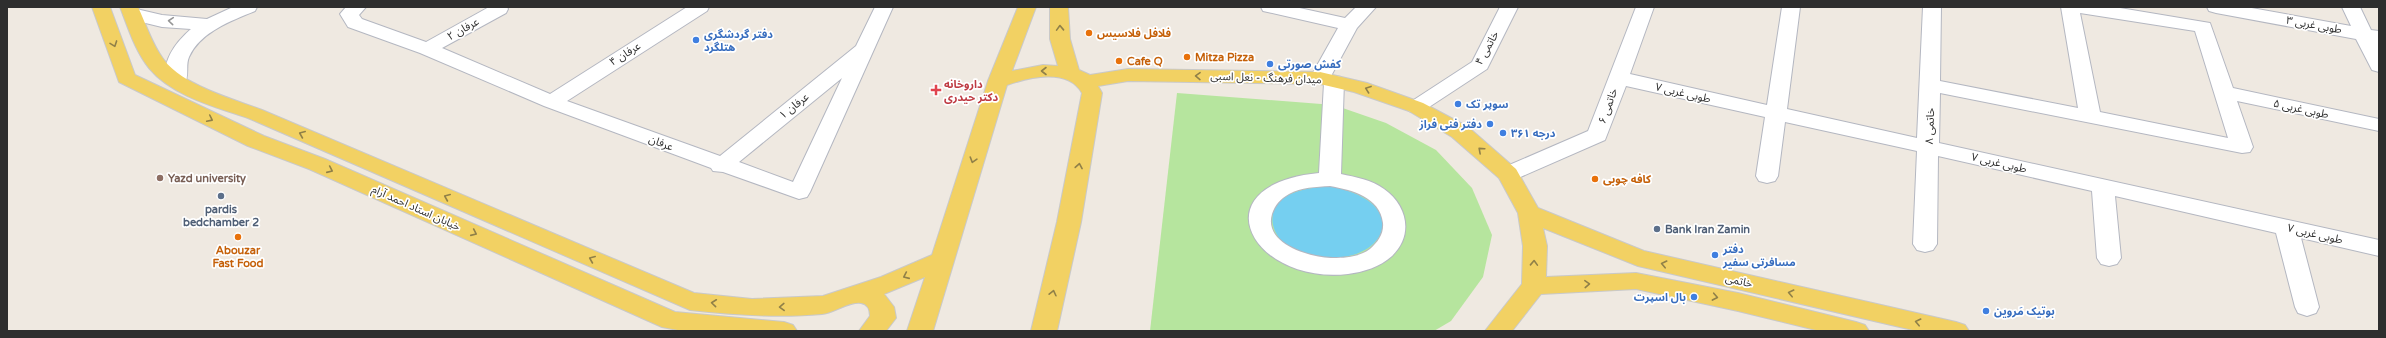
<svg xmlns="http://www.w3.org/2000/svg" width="2386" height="338" font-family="'Varela Round','Noto Sans Arabic',sans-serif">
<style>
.green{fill:#b6e59e}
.water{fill:#75cff0}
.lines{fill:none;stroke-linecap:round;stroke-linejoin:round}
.minor-casing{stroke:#b4b7c1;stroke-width:2}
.major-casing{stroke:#c9c9c9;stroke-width:2}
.minor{fill:#fff;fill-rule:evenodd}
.major{fill:#f2d163;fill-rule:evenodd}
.oneway{stroke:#969696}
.oneway2{stroke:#908048}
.food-dot{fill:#e8710a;stroke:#fff;stroke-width:1.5}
.shop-dot{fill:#3f7fe0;stroke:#fff;stroke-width:1.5}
.health-dot{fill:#e0444e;stroke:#fff;stroke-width:1.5}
.education-dot{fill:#8d6e63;stroke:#fff;stroke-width:1.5}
.service-dot{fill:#5c6f8a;stroke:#fff;stroke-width:1.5}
.labels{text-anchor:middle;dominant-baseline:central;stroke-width:3.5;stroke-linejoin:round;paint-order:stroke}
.street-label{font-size:11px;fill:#2e2e2e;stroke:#fff}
.food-label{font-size:11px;font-weight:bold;fill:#c56008;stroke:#fff;text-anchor:start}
.shop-label{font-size:11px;font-weight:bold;fill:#366cbe;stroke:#fff;text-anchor:start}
.health-label{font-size:11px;font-weight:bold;fill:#be3a42;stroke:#fff;text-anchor:start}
.education-label{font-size:11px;font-weight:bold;fill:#785e54;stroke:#fff;text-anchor:start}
.service-label{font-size:11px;font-weight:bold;fill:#4e5e75;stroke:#fff}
</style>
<rect width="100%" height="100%" fill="#efe9e1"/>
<path class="green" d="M1177,93l157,12 52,18 50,27 36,38 20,47 -9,42 -32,44 -17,10h-284z"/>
<path class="water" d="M1329,186c104,20 38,102 -40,60 -8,-4 -14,-12 -16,-21 -6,-32 33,-37 56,-39z"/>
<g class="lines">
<g class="minor-casing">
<path id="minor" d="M233,7h24l-2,4c-24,10 -55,21 -66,46 -4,9 1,19 -5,27l-7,2 -7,-2c-13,-19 7,-43 21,-55l-29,-2 -37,-9 -2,-4 2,-4 7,-2 30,7 45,4z
M346,7h20l-7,8 3,4 64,23 63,-35h18l1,2 -2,4 -64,35 108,46 137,-87h22l-2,4 -140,90 153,55 136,-110 19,-39h18l-83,185 -3,5 -8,2 -76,-27 -10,-1 -2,-3 -167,-62 -124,-53 -72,-26 -8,-13zM842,78l-49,104 -54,-20z
M1261,7h34l50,11 11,-11h20l-19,21 -26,48 10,1 3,4 -3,93c14,3 31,6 43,15 23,16 30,46 8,67 -12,11 -29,16 -44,18 -96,11 -151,-89 -29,-101l5,-90 -11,-1 -3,-4 28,-50 -75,-17zM1330,186c22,4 50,11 53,37 1,11 -5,19 -13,26 -11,8 -24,9 -37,9 -22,0 -70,-14 -61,-44 3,-9 8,-15 17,-20 12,-7 27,-7 41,-8z
M1500,7h18l-31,62 -64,42 -7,2 -7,-2 -3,-4 3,-4 63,-41z
M1636,7h18l-24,67 137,31 15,-98h18l-13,102 130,29 6,-131h18l-1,74 138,27 -17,-101h53l96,16 23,65 146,31v12l-142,-30 16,46 -3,5 -8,1 -302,-60 -1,50 440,97v16l-78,-18 18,69 -3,6 -9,3 -9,-3 -3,-6 -19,-74 -161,-37 6,62 -4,6 -8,2 -8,-2 -4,-6 -5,-67 -154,-35 -1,88 -4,6 -8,2 -8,-2 -4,-6 4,-93 -132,-29 -7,54 -3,5 -8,2 -8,-2 -3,-5 9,-59 -139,-31 -21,54 -89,39 -8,2 -8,-2 -3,-5 3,-5 88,-38zM2080,13l115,18 33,107 -128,-26z
M2207,7h39l105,19 -9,-19h18l11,23 8,1v41l-7,-2 -16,-31 -140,-26 -7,-2z"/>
</g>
<g class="major-casing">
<path id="major" d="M92,7h18l25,68 129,61 61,23 350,153 109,10 9,3 4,6h-114l-21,-4 -353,-158 -61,-23 -129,-64z
M120,7h18c8,17 14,38 26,53 20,26 69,39 98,50l432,183 58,6 71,-3 58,-19 51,-22 56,-174 30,-74h18l-24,64 31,-6 15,1 -8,-27v-32h18l2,32 9,31 11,5 38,-6 192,3 47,11 56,20 45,24 48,42 22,39 106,43 312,71 9,3 4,6h-52l-279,-65 -95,-38 4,18 -1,31 90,-4 102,20 118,29 9,3 4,6h-49l-82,-20 -102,-22 -95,5 -29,37h-27l37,-47 1,-38 -5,-33 -19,-35 -47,-41 -43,-26 -55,-19 -34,-8 -192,-3 -30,5 4,7 -21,129 -24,109h-26l26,-109 25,-129c-14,-25 -52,-16 -75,-8l-74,246h-26l18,-54 -41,17 10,13 2,11 -10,13h-27l11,-15c0,-6 -2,-12 -9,-13 -12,-2 -27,10 -39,11 -44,4 -88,1 -132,-4l-442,-192c-32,-11 -76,-22 -99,-50 -14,-17 -21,-41 -29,-61z"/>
</g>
<use href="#minor" class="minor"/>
<use href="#major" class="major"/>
</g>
<defs><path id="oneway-chevron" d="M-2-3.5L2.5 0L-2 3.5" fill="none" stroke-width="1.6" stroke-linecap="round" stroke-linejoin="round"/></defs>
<use class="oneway" href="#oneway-chevron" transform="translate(171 21) rotate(-175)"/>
<g class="oneway2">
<use href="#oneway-chevron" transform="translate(1060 28) rotate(-92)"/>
<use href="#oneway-chevron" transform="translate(114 44) rotate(70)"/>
<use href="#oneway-chevron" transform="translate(1044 71) rotate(-180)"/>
<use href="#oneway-chevron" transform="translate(1198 76) rotate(-179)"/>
<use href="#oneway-chevron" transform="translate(1368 89) rotate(-160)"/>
<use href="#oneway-chevron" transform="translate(210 119) rotate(26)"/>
<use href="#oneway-chevron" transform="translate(302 134) rotate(-157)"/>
<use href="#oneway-chevron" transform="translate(1481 150) rotate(-138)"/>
<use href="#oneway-chevron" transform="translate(973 160) rotate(107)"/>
<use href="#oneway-chevron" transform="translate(1079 166) rotate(-80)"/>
<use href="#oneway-chevron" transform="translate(330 170) rotate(24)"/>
<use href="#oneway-chevron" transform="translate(447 197) rotate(-157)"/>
<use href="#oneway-chevron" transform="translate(474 233) rotate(24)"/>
<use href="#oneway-chevron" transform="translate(592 259) rotate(-157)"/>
<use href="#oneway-chevron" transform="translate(1534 263) rotate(-88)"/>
<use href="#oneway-chevron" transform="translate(1664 264) rotate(-167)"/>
<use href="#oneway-chevron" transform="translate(906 276) rotate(156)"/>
<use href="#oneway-chevron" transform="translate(1587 284) rotate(-3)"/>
<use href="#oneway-chevron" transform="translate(1053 293) rotate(-77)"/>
<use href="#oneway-chevron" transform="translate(1791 293) rotate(-167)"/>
<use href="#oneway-chevron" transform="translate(1715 297) rotate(11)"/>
<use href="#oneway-chevron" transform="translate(714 303) rotate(-174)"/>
<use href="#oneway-chevron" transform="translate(782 307) rotate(178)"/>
<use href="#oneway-chevron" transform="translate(1918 322) rotate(-167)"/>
</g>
<g class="food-dot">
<circle cx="1089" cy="33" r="4"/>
<circle cx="1187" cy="57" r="4"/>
<circle cx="1119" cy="61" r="4"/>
<circle cx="1595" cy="179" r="4"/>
<circle cx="238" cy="237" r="4"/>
</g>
<g class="shop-dot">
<circle cx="696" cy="40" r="4"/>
<circle cx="1270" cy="64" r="4"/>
<circle cx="1458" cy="104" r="4"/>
<circle cx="1490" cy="124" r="4"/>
<circle cx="1503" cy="133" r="4"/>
<circle cx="1715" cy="255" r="4"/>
<circle cx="1694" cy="297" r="4"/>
<circle cx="1986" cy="311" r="4"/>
</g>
<path class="health-dot" d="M934 84h4v4h4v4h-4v4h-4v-4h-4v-4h4z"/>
<circle class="education-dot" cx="160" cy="178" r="4"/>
<g class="service-dot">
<circle cx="221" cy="196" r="4"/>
<circle cx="1657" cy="229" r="4"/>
</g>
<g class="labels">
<g class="street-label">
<text transform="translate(2314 25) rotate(10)">طوبی غربی ۳</text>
<text transform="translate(463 29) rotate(-29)">عرفان ۲</text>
<text transform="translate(1487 48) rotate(-61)">خاتمی ۴</text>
<text transform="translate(625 54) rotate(-32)">عرفان ۴</text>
<text transform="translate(1266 78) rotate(2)">میدان فرهنگ - نعل اسبی</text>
<text transform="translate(1683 93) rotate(13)">طوبی غربی ۷</text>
<text transform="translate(794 106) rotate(-39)">عرفان ۱</text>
<text transform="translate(1608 106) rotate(-70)">خاتمی ۶</text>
<text transform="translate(2301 109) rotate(12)">طوبی غربی ۵</text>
<text transform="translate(1930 126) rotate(-88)">خاتمی ۸</text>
<text transform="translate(661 143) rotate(21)">عرفان</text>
<text transform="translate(1999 163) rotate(13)">طوبی غربی ۷</text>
<text transform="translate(416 208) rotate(24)">خیابان استاد احمد آرام</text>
<text transform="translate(2315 234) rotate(13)">طوبی غربی ۷</text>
<text transform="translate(1739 281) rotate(13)">خاتمی</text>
</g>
<g class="food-label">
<text x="1097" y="33">فلافل فلاسیس</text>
<text x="1195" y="57">Mitza Pizza</text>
<text x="1127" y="61">Cafe Q</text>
<text x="1603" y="179">کافه چوبی</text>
<text x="238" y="250" text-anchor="middle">Abouzar<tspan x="238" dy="13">Fast Food</tspan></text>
</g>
<g class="shop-label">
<text x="704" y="34">دفتر گردشگری<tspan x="704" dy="13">هتلگرد</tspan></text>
<text x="1278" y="64">کفش صورتی</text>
<text x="1466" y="104">سوپر تک</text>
<text x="1482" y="124" text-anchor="end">دفتر فنی فراز</text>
<text x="1511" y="133">۳۶۱ درجه</text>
<text x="1723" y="249">دفتر<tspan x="1723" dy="13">مسافرتی سفیر</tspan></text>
<text x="1686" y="297" text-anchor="end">بال اسپرت</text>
<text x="1994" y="311">بوتیک مَروین</text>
</g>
<g class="health-label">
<text x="944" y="84">داروخانه<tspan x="944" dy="13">دکتر حیدری</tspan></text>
</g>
<g class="education-label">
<text x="168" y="178">Yazd university</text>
</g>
<g class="service-label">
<text x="221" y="209">pardis<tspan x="221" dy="13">bedchamber 2</tspan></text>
<text x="1665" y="229" text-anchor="start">Bank Iran Zamin</text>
</g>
</g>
<rect width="2386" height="338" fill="none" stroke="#2e2e2e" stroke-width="16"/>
</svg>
